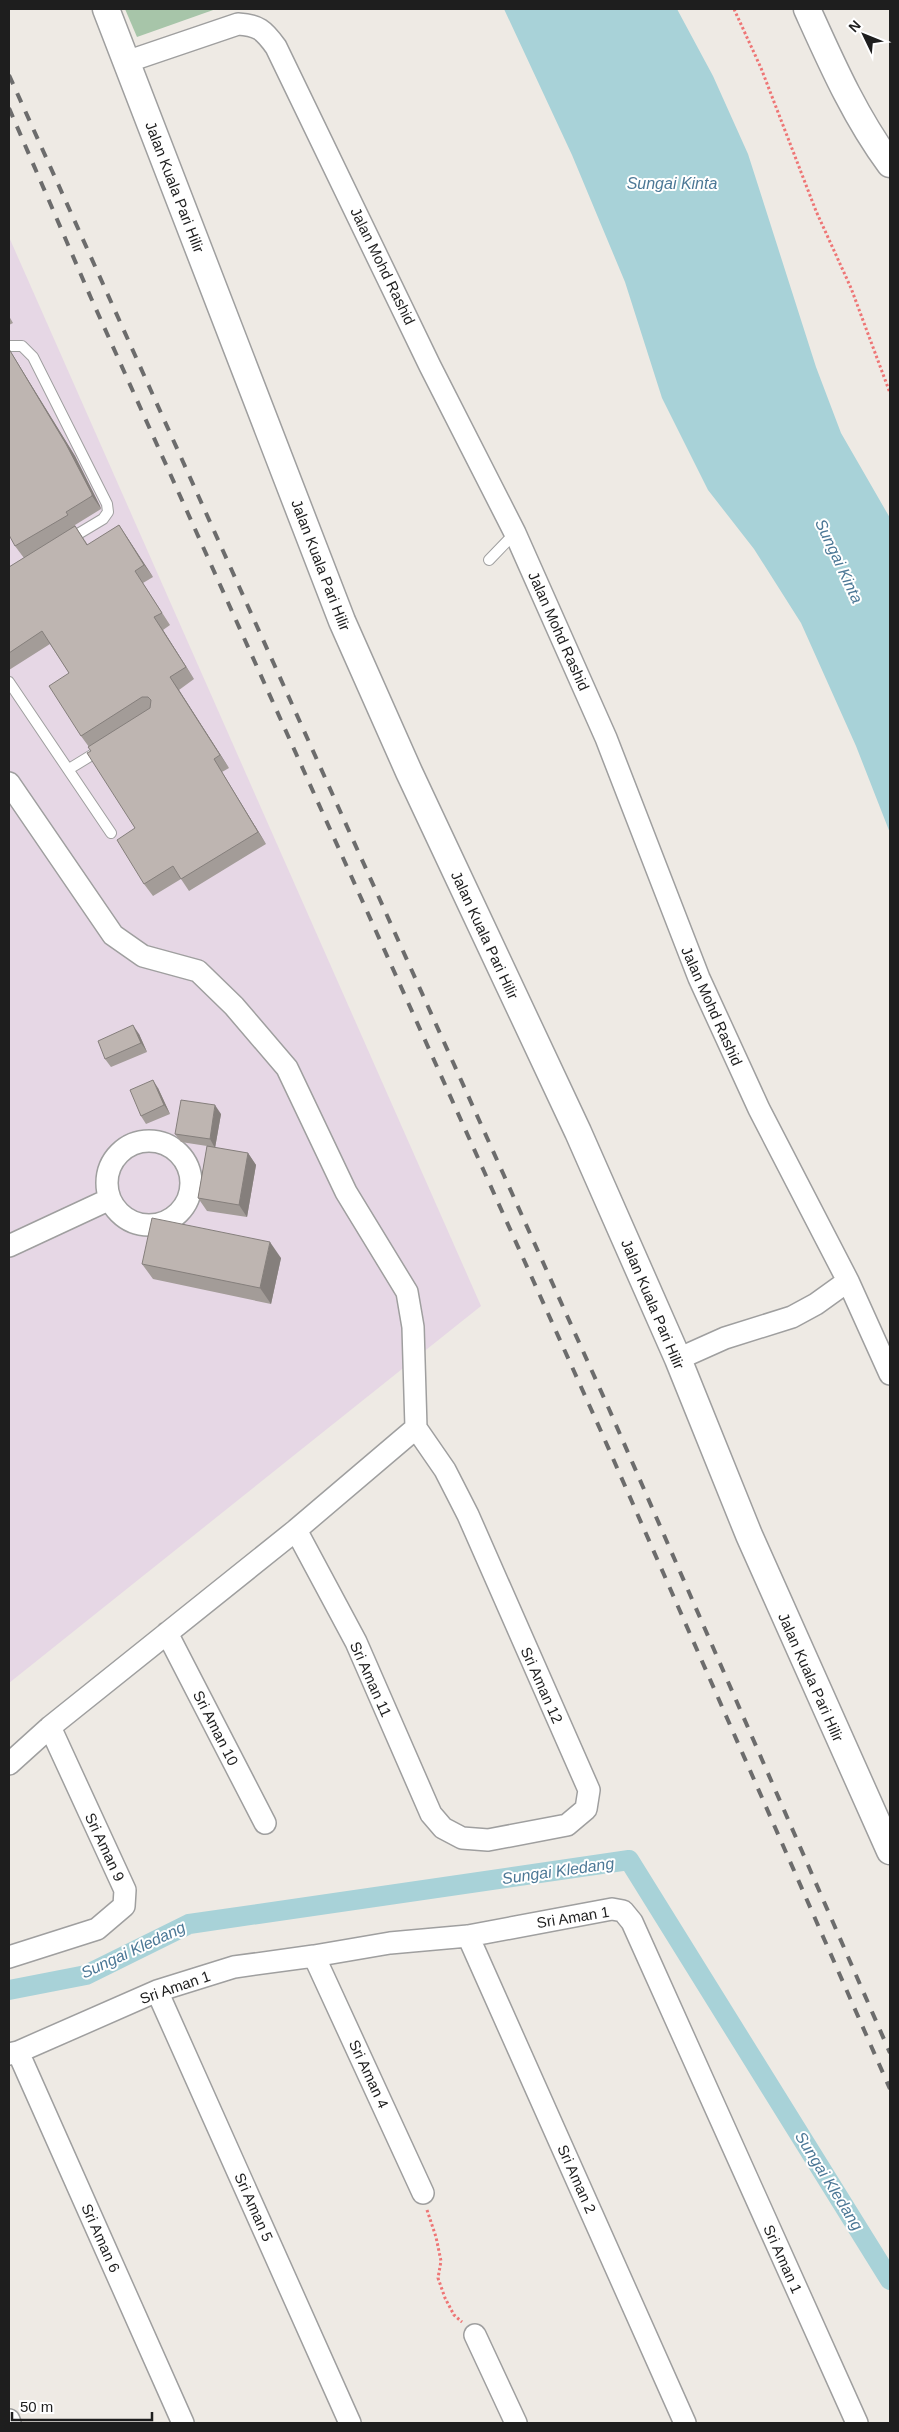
<svg xmlns="http://www.w3.org/2000/svg" width="899" height="2432" font-family="Arial,sans-serif">
<style>
.industrial{fill:#e6d7e5}
.cemetery{fill:#a7c5a9}
.water{fill:#a8d2d8}
.lines{fill:none;stroke-linecap:round;stroke-linejoin:round}
.canal{stroke:#a8d2d8;stroke-width:20}
.service-casing{stroke:#9f9f9f;stroke-width:12}
.minor-casing{stroke:#9f9f9f;stroke-width:24}
.tertiary-casing{stroke:#9f9f9f;stroke-width:29}
.path{stroke:#ee7575;stroke-width:3;stroke-dasharray:2.5 2.5;stroke-linecap:butt}
.service{stroke:#fff;stroke-width:10}
.minor{stroke:#fff;stroke-width:21}
.tertiary{stroke:#fff;stroke-width:26}
.rail{stroke:#6c6c6c;stroke-width:4;stroke-dasharray:10 10;stroke-linecap:butt}
.wall{fill:#a39c98}
.shaded-wall{fill:#857f7c}
.building{fill:#beb5b1;stroke:#857f7c}
.labels{text-anchor:middle;dominant-baseline:central;stroke-width:4;stroke-linejoin:round;paint-order:stroke}
.street-label{font-size:15px;fill:#1e1e1e;stroke:#fff}
.water-label{font-size:16px;font-style:italic;fill:#4c7896;stroke:#fff}
</style>
<rect width="100%" height="100%" fill="#eeeae4"/>
<path class="industrial" d="M9,237l472,1069 -472,377z"/>
<path class="cemetery" d="M125,9h91l-79,28z"/>
<path class="water" d="M504,9h173l36,67 35,78 68,213 25,66 49,85v315l-34,-87 -55,-123 -47,-74 -46,-59 -46,-92 -37,-116 -53,-127z"/>
<g class="lines">
<path class="canal" d="M9,1990l77,-15 103,-51 440,-64 261,420"/>
<g class="service-casing">
<path id="service" d="M9,346h13l11,11 74,147 1,8 -5,7 -35,21
M489,560l26,-27
M9,682l102,151
M69,769l31,-19"/>
</g>
<g class="minor-casing">
<path id="minor" d="M126,62l112,-38c20,1 26,6 38,23l154,319 85,167 91,205 93,240 60,131 89,172 42,93
M9,783l104,152 30,21 55,15 36,35 53,62 59,124 61,100 6,35 3,101
M107 1183a42 42 0 1 1 84 0a42 42 0 1 1-84 0Z
M9,1246l101,-47
M678,1359l47,-21 67,-21 24,-13 32,-23
M296,1530l60,112 75,172 12,14 19,10 26,2 79,-15 19,-16 3,-19 -121,-275 -23,-45 -29,-42
M167,1633l98,190
M9,1764l41,-37 246,-197 120,-102
M468,1936l217,487
M314,1956l109,237
M9,1957l88,-28 27,-23 1,-16 -75,-163
M157,1991l193,432
M18,2052l165,371
M9,2054l9,-2 139,-61 77,-24 80,-11 76,-13 78,-7 144,-27 11,2 9,11 225,501
M475,2335l41,88
M9,2420l1,3"/>
</g>
<g class="tertiary-casing">
<path id="tertiary" d="M106,9l236,612 67,151 169,360 100,227 71,176 141,316
M807,9c24,53 48,108 83,155"/>
</g>
<path class="path" d="M734,9l27,59 55,143 35,77 39,105
M427,2210l9,27 5,24 -3,17 7,20 9,17 8,7"/>
<use href="#service" class="service"/>
<use href="#minor" class="minor"/>
<use href="#tertiary" class="tertiary"/>
<path class="rail" d="M9,75l600,1334 281,644
M9,108l82,190 509,1131 290,660"/>
</g>
<path class="wall" d="M9,316l4,7 -4,2z
M9,349l66,107 25,50 1,3 -26,16 1,2 12,18 31,-20 34,52 -10,6 27,42 -7,5 31,49 -15,11 50,78 -7,4 44,72 -77,47 -8,-12 -28,17 -9,-12 -9,-56 -46,-81 -8,-11 -12,-63 -19,-29 -41,26v-103l15,-9 -9,-12z
M139,1034l8,18 -36,15 -6,-8z
M158,1088l12,26 -24,10 -5,-8z
M221,1114l-6,34 33,5 8,12 -9,52 -40,-6 -9,-13 9,-52 -26,-4 -6,-8z
M281,1258l-10,46 -118,-25 -11,-15z"/>
<path class="shaded-wall" d="M9,349l66,107 25,50 1,3 -9,-13z
M119,525l8,12 26,40 -9,-12z
M154,617l9,13 31,49 -8,-12z
M170,677l9,13 50,78 -9,-13z
M214,759l8,13 44,72 -8,-12z
M133,1025l6,9 8,18 -6,-9z
M153,1080l5,8 12,26 -6,-9z
M215,1105l6,9 -6,34 -5,-9z
M248,1153l8,12 -9,52 -8,-12z
M270,1242l11,16 -10,46 -11,-16z"/>
<path class="building" d="M9,349l57,95 26,50v2l-26,16 2,3 -53,31 -6,-11z
M119,525l25,40 -9,6 27,42 -8,4 32,50 -16,10 50,78 -6,4 44,73 -77,47 -8,-13 -29,18 -27,-44 18,-12 -48,-75 4,-2 -3,-4 62,-39 1,-8 -3,-3h-6l-61,39 -32,-50 20,-13 -27,-42 -33,22v-86l66,-41 12,19z
M133,1025l8,18 -36,16 -7,-18z
M153,1080l11,25 -23,11 -11,-26z
M181,1100l34,5 -5,34 -35,-5z
M207,1146l41,7 -9,52 -41,-7z
M152,1218l118,24 -10,46 -118,-24z"/>
<g class="labels">
<g class="street-label">
<text transform="translate(175 187) rotate(69)">Jalan Kuala Pari Hilir</text>
<text transform="translate(383 266) rotate(64)">Jalan Mohd Rashid</text>
<text transform="translate(321 565) rotate(69)">Jalan Kuala Pari Hilir</text>
<text transform="translate(559 631) rotate(66)">Jalan Mohd Rashid</text>
<text transform="translate(485 935) rotate(65)">Jalan Kuala Pari Hilir</text>
<text transform="translate(712 1006) rotate(66)">Jalan Mohd Rashid</text>
<text transform="translate(653 1304) rotate(67)">Jalan Kuala Pari Hilir</text>
<text transform="translate(811 1677) rotate(66)">Jalan Kuala Pari Hilir</text>
<text transform="translate(371 1679) rotate(66)">Sri Aman 11</text>
<text transform="translate(542 1685) rotate(66)">Sri Aman 12</text>
<text transform="translate(216 1728) rotate(63)">Sri Aman 10</text>
<text transform="translate(105 1847) rotate(65)">Sri Aman 9</text>
<text transform="translate(573 1917) rotate(-9)">Sri Aman 1</text>
<text transform="translate(175 1987) rotate(-19)">Sri Aman 1</text>
<text transform="translate(369 2074) rotate(65)">Sri Aman 4</text>
<text transform="translate(577 2179) rotate(66)">Sri Aman 2</text>
<text transform="translate(254 2207) rotate(66)">Sri Aman 5</text>
<text transform="translate(101 2238) rotate(66)">Sri Aman 6</text>
<text transform="translate(783 2259) rotate(66)">Sri Aman 1</text>
</g>
<g class="water-label">
<text x="672" y="183">Sungai Kinta</text>
<text transform="translate(839 561) rotate(65)">Sungai Kinta</text>
<text transform="translate(558 1871) rotate(-8)">Sungai Kledang</text>
<text transform="translate(133 1950) rotate(-25)">Sungai Kledang</text>
<text transform="translate(829 2181) rotate(58)">Sungai Kledang</text>
</g>
</g>
<rect width="899" height="2432" fill="none" stroke="#1e1e1e" stroke-width="20"/>
<g transform="translate(864 35) rotate(313)" stroke="#ffffff" stroke-width="4" paint-order="stroke">
<path d="M0-4L9 19L0 12L-9 19Z" fill="#1e1e1e"/>
<text y="-8" font-size="14" font-weight="bold" text-anchor="middle" fill="#1e1e1e">N</text>
</g>
<path d="M12 2412v8h140v-8" fill="none" stroke="#1e1e1e" stroke-width="2.5"/>
<text x="20" y="2412" font-size="15" fill="#1e1e1e" stroke="#ffffff" stroke-width="4" paint-order="stroke">50 m</text>
</svg>
